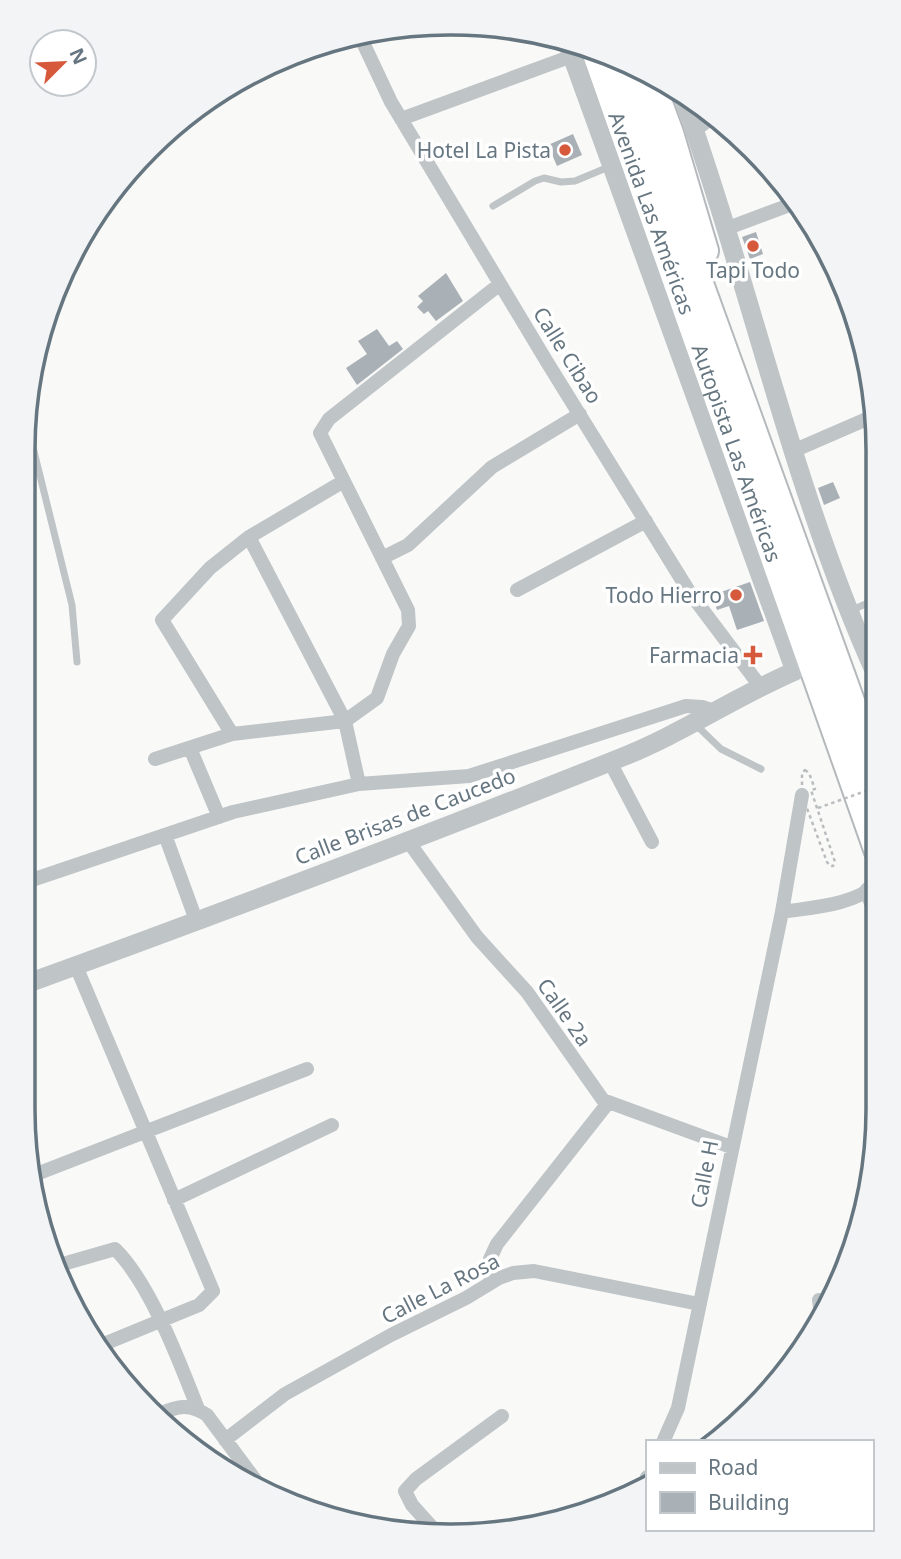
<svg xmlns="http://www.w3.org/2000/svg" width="901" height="1559" font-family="'Noto Sans',sans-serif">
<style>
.building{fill:#a9b0b6}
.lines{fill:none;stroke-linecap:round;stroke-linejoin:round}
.motorway-casing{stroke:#b5b9bc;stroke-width:30}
.path{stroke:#babdc0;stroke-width:2.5;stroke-dasharray:3.5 3.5;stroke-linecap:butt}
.service{stroke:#bfc4c7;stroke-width:7}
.minor{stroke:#bfc4c7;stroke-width:14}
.tertiary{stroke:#bfc4c7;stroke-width:19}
.motorway{stroke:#fff;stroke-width:26}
.path-bridge{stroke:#babdc0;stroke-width:2.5;stroke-dasharray:3.5 3.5;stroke-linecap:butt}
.poi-dot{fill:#d6593b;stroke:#fff;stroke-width:2.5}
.labels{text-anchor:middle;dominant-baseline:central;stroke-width:7;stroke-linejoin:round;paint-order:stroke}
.poi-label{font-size:21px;fill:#667680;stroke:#fff;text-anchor:end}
.street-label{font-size:21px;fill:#667680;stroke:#fff}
.rim{fill:none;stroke:#667680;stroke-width:3.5}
</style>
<rect width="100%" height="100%" fill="#f9f9f8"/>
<path class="building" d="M573,134l9,21 -25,11 -9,-21z
M756,232l7,22 -13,5 -8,-22z
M446,273l17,28 -27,20 -8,-10 -4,3 -7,-7 6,-6 -5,-5z
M377,329l12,17 8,-5 6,8 -46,36 -11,-17 21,-14 -9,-13z
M833,482l7,16 -16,7 -6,-17z
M750,582l14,39 -27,9 -8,-24 -12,4 -5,-15z"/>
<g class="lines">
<g class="motorway-casing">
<g id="motorway">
<path id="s1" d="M597,57l280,792"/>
<path d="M622,68l255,705"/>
<path d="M650,79l20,54 35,118"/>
</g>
</g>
<path class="path" d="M805,770l4,3 6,16 -4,1 24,72 -2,4h-3l-3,-4 -25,-67v-22z"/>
<path class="service" d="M493,206l42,-25 9,-3 17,4 14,-1 36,-15
M25,415l47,190 5,57
M852,610l25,-11
M695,724l26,25 40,20"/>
<path class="minor" d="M359,34l32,68 156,260 143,231 70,93
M401,119l171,-63
M695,130l19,-14
M728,228l67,-25
M793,451l83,-36
M249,537l96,184 14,63
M382,558l26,-13 84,-78 88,-53
M517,590l129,-69
M232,734l-70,-114 48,-52 39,-31 95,-56
M190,748l29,69
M155,759l77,-25 113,-13 32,-23 16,-44 16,-28 -1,-16 -88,-177 9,-14 171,-135
M610,762l42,80
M165,835l31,85
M408,841l69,96 50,55 76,108 128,47
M23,883l210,-71 126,-28 110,-8 217,-70 16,1 12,4
M782,912c32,-5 69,-6 95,-28
M76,966l137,325 -14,14 -100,41
M34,1175l273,-106
M174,1200l158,-75
M56,1266l59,-17c35,34 65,114 83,160
M491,1282l-1,-23 7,-15 111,-141
M819,1300l2,16
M159,1414c19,-8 30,-11 48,1l52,70
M225,1440l60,-46 106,-59 75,-37 33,-20 14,-5 21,-2 165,33
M663,1442l15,-34 104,-496 20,-117
M645,1483l2,-6
M439,1535l-27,-30 -7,-14 11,-12 86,-63"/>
<path class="tertiary" d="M681,92c70,194 111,397 196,585
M869,891l8,21
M23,985c200,-73 400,-148 597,-227 61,-24 115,-61 175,-87l-227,-626"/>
<use href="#motorway" class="motorway"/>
<path class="path-bridge" d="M818,808l59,-21"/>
</g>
<g class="poi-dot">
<circle cx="565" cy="150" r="7"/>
<circle cx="753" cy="246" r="7"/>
<circle cx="736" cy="595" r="7"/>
<path d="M749.5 644.5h7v7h7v7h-7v7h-7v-7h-7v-7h7z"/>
</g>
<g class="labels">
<g class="poi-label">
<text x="551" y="150">Hotel La Pista</text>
<text x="753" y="270" text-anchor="middle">Tapi Todo</text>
<text x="722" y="595">Todo Hierro</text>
<text x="739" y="655">Farmacia</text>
</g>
<g class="street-label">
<text transform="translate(652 213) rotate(70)">Avenida Las Américas</text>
<text transform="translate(568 355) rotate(58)">Calle Cibao</text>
<text stroke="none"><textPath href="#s1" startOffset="420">Autopista Las Américas</textPath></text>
<text transform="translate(405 816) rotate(-21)">Calle Brisas de Caucedo</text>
<text transform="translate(565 1012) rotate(55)">Calle 2a</text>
<text transform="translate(704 1174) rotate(-79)">Calle H</text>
<text transform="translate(440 1288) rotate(-27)">Calle La Rosa</text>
</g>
</g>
<path d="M0 0H901V1559H0ZM450 35H451A415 415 0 0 1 866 450V1109A415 415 0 0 1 451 1524H450A415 415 0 0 1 35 1109V450A415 415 0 0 1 450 35Z" fill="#f3f4f5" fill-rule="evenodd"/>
<path class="rim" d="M450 35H451A415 415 0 0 1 866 450V1109A415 415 0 0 1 451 1524H450A415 415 0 0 1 35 1109V450A415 415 0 0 1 450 35Z"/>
<rect x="646" y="1440" width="228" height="91" fill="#ffffff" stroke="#c2c8cc" stroke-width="2"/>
<rect x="660" y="1463" width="35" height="10" fill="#bfc4c7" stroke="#c2c8cc" stroke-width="2"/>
<text x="708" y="1475" font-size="21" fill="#667680">Road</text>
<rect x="660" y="1492" width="35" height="21" fill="#a9b0b6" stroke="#c2c8cc" stroke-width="2"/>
<text x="708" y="1510" font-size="21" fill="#667680">Building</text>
<g transform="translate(63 63) rotate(66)"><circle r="33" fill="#ffffff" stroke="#c2c8cc" stroke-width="2"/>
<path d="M0-5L12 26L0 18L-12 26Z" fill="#d6593b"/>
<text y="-10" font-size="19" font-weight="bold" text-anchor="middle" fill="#667680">N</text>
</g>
</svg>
